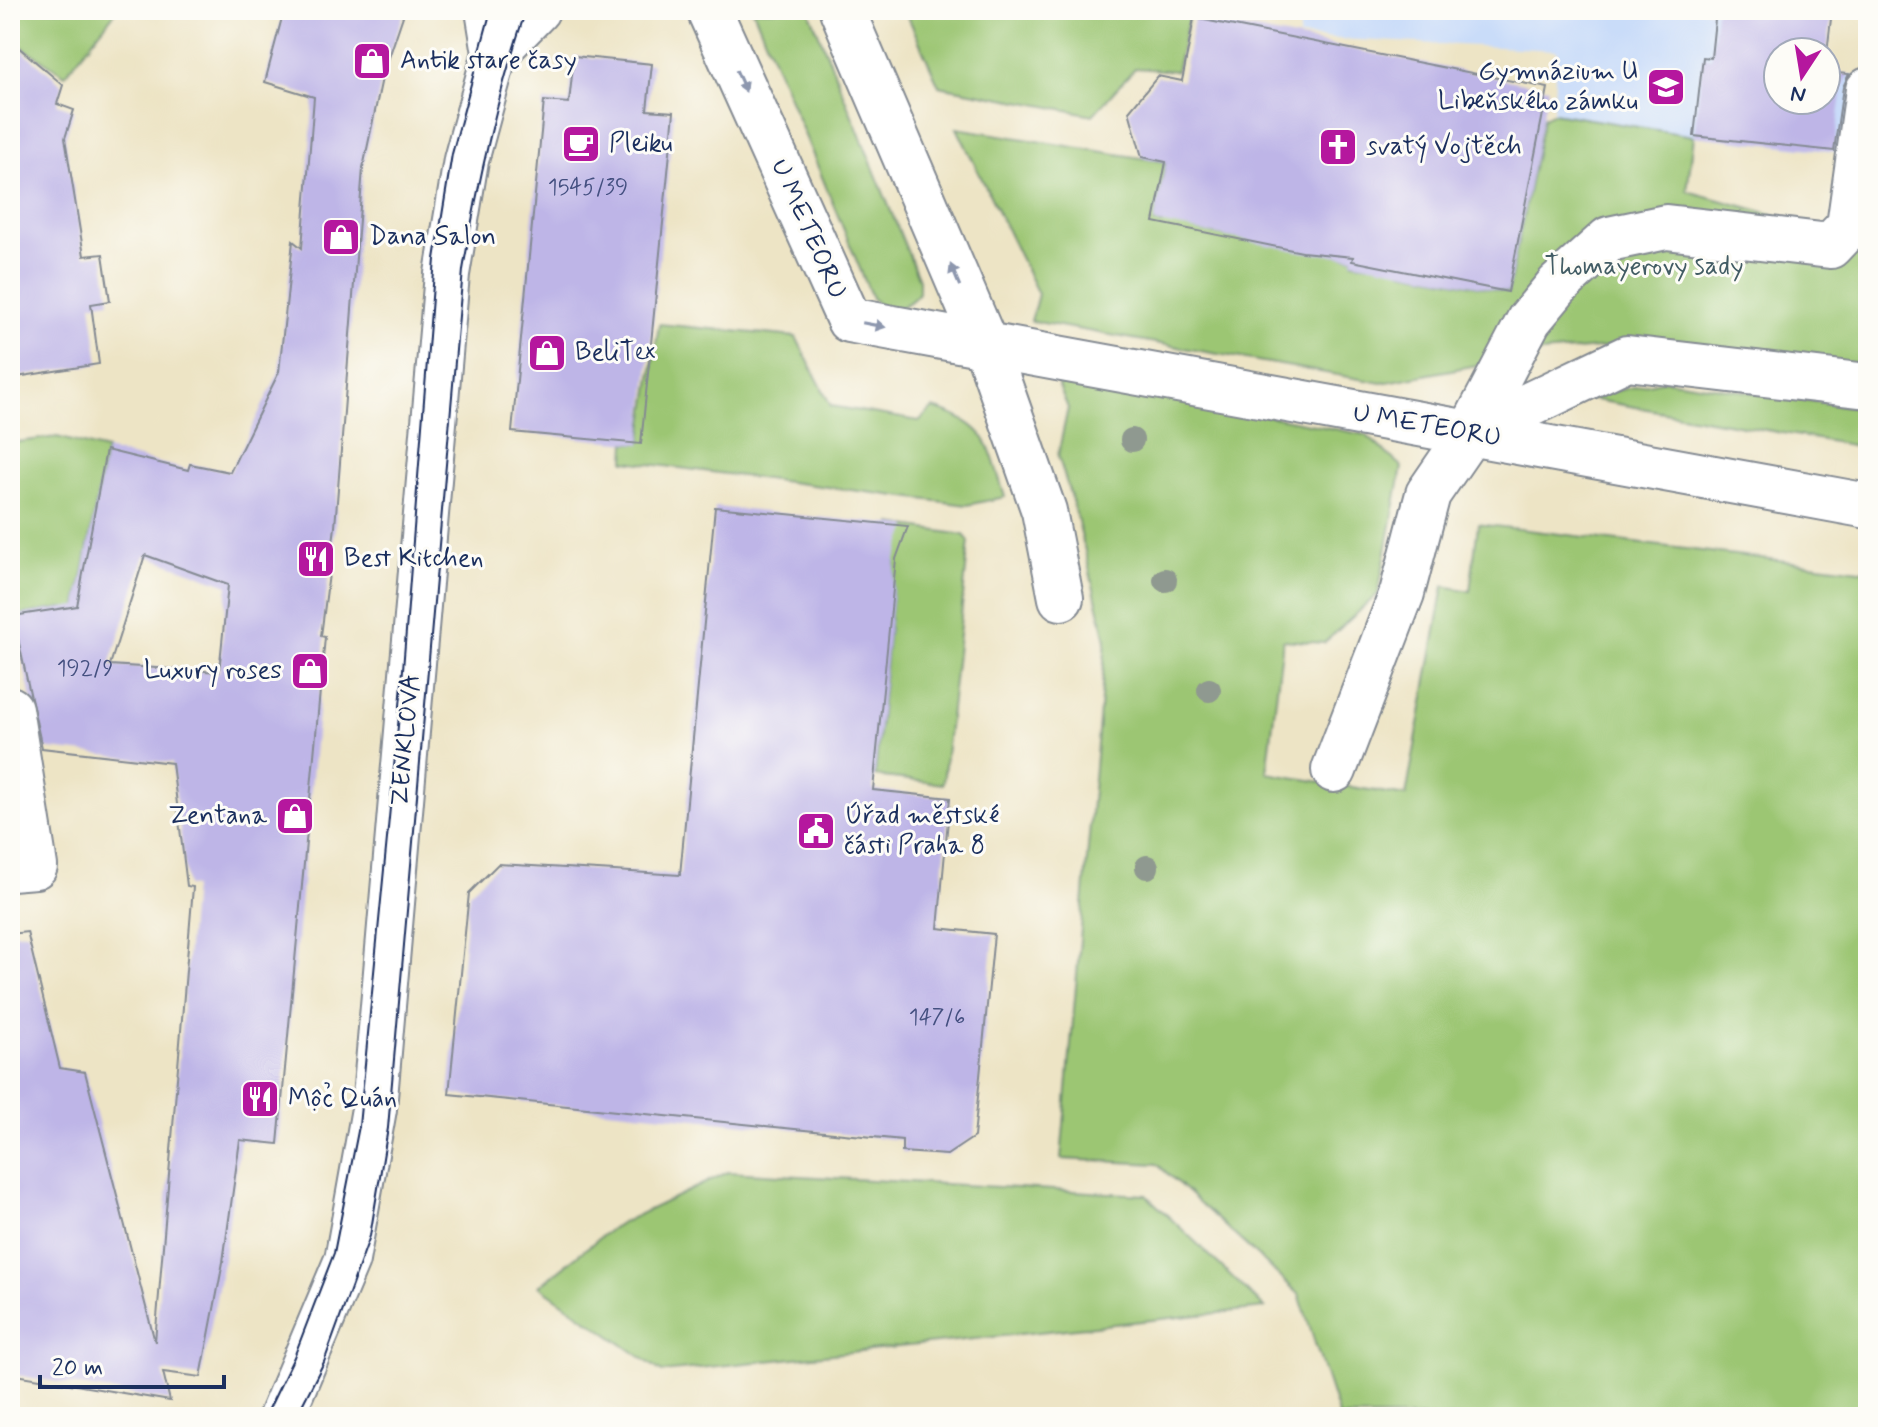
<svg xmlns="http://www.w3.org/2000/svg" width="1878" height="1427" font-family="Mynerve,sans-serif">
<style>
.built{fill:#c9dcf9}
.green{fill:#9cc673;stroke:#5c7a68;stroke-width:2}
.building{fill:#beb5e7;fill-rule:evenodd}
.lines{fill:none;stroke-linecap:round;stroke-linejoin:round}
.minor-casing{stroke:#848a92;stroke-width:48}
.major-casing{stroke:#848a92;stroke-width:48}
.minor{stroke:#fff;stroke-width:44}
.major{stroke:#fff;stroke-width:44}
.tram{stroke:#1b2f5e;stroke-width:2}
.tree{fill:#8f9990}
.oneway{fill:#8d97ae}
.labels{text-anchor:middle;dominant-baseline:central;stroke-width:6;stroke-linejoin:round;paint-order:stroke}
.number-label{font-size:22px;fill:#445080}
.poi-label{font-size:26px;fill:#1b2f5e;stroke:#fdfcf7;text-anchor:start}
.street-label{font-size:26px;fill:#1b2f5e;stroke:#fdfcf7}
.park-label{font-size:26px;fill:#425c64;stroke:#fdfcf7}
</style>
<rect width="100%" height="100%" fill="#fdfcf7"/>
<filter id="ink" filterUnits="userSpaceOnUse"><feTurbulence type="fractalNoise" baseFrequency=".0125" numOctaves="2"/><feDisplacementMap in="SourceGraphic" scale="16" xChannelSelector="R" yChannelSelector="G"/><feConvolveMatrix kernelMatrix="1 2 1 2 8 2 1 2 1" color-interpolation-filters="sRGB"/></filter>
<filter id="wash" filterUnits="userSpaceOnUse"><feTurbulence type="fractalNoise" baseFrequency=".006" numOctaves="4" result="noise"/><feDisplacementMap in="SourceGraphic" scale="32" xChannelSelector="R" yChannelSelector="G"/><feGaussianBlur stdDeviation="1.8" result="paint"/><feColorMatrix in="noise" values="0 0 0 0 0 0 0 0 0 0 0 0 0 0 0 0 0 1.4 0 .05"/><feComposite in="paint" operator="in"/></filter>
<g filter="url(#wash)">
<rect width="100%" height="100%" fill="#ede4c5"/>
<path class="built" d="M1302,10h530l-6,52v-10h-48v48h48v-28l28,3 -8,78 -152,-17 -141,-23 4,-63 -258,-13z"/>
<path class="green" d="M10,10h107l-52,65 -55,-36z
M753,10h56l110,270v13c-11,13 -21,17 -38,15l-9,-10z
M905,10h252l32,6 -13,55 -41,-3 -42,47 -154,-29z
M1868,67v310l-246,-31 -81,7 -159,30 -351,-62 7,-27 -81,-166 209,34 -11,61 7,1 1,-4 46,13 144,24v5l50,5 -1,4 106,21 35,-174 10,-5 141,23 -7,55 162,44z
M659,324l137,13 35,69 88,15 14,-13c58,17 55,37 72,89l-38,8 -342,-44 1,-18h15z
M1054,375l312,60 36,32 -24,127 -54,49 -41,-3 -16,133 139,23 38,-210 26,5 8,-67 390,47v846h-529l-40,-123 -142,-130 -96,-5 45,-519 -29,-123 -19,-62 10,-47z
M1665,380l203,29v39l-284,-50z
M57,437l49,13 -30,161 -13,-3 -50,8 -3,-173z
M892,524l72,11 5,6 -26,243 -68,-8 20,-215z
M728,1172l418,23 119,113 -603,64 -123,-86 74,-59z"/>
<g id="blocks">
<path class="building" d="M284,10h121l-23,68 -19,90 -28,359 -14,109 4,1 -47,507 -38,-4 -17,122 -22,115 -38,-5 7,29 -160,-27v-440l17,-2 33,136 25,4 70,270 38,-455 -6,-1 -15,-123 -130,-15 -29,-132 64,-10 29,-156 82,20 2,-6 40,8 49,-100 14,-131 9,7 12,-151 -49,-15zM145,555l83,30 -9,87 -109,-7z
M1716,10h116l-6,52v-10h-48v48h48v-28l23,2 -6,13 -9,64 -140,-15 9,-79 8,1z
M1194,18l354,70 -40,204 -156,-31 1,-4 -51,-5 -148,-30 12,-60 -24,-5 -13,-46 29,-35 24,5z
M10,40l53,45 -6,19 17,6 -9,28 19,118 19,-2 7,47 -19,3 8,60 -89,14z
M574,56l78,8 -5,46 27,2 -33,332 -129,-12 32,-331 25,2z
M715,507l193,19 -12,33 -23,231 77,8 -12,130 56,6 -20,203 -27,18 -45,-3v-12l-453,-46 20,-201 29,-29 182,11z"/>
</g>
</g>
<g filter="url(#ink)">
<use href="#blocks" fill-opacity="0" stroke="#848a92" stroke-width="2"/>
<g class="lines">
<g class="minor-casing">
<path id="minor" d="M709,10l140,310 1019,186
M842,10l144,336 58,165 17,87
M1470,433l59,-113 29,-35 51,-46 57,-12 164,19 19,-20 19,-136
M10,709l25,157 -25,2
M1334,770l68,-177 26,-99 42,-61 157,-75 241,28"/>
</g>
<g class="major-casing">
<path id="major" d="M495,53l42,-43
M281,1417l66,-157 27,-151 73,-835 19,-114 29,-107 -7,-43"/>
</g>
<use href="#minor" class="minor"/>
<use href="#major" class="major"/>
<path class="tram" d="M265,1417l29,-60 40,-104 25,-127 42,-431 34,-436 17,-105 39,-144
M296,1417l28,-55 46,-126 18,-108 75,-858c15,-88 34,-175 63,-260"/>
</g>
<g class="tree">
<circle cx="1132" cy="440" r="12"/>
<circle cx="1165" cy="580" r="12"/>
<circle cx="1209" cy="690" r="12"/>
<circle cx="1147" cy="867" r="12"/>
</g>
<defs><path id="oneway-solid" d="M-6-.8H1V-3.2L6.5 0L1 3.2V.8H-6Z" transform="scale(2)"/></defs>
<g class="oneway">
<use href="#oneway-solid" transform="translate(741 81) rotate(66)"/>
<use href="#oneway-solid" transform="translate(955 275) rotate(-113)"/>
<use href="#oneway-solid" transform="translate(874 325) rotate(11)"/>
</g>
</g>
<defs>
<g id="shop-square" transform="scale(2)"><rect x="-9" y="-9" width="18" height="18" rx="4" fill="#b5179e" stroke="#fdfcf7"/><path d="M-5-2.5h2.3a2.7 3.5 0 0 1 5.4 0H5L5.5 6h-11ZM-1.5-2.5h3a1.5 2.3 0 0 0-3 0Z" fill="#fff"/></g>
<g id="school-square" transform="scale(2)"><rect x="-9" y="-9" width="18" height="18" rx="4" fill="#b5179e" stroke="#fdfcf7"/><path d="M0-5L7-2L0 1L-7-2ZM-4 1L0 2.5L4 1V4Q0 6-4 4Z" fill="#fff"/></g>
<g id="cafe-square" transform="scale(2)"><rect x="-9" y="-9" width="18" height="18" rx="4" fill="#b5179e" stroke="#fdfcf7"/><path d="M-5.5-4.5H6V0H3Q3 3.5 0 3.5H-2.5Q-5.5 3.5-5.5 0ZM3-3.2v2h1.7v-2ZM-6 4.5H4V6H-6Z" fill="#fff"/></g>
<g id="church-square" transform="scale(2)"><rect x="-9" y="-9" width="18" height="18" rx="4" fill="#b5179e" stroke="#fdfcf7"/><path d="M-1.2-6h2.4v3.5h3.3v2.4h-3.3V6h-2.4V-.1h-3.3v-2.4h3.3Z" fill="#fff"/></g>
<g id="restaurant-square" transform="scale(2)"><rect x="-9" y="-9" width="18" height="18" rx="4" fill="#b5179e" stroke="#fdfcf7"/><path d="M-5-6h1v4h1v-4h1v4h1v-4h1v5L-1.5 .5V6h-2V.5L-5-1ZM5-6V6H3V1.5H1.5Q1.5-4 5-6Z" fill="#fff"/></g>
<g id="civic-square" transform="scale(2)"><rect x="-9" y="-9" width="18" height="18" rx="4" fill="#b5179e" stroke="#fdfcf7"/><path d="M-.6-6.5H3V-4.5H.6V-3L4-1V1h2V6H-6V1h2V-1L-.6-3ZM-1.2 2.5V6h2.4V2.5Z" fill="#fff"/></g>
</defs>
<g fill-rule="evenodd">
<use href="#shop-square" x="372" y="61"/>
<use href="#school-square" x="1666" y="87"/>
<use href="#cafe-square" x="581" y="144"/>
<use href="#church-square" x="1338" y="147"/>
<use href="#shop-square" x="341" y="237"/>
<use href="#shop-square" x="547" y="353"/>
<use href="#restaurant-square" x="316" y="559"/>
<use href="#shop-square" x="310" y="671"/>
<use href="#shop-square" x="295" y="816"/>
<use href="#civic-square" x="816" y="831"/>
<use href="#restaurant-square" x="260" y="1099"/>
</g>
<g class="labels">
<g class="number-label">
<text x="588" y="188">1545/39</text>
<text x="85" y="669">192/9</text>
<text x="937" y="1018">147/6</text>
</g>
<g class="poi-label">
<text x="400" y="61">Antik stare časy</text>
<text x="1638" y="72" text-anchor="end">Gymnázium U<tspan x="1638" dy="30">Libeňského zámku</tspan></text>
<text x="609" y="144">Pleiku</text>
<text x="1366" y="147">svatý Vojtěch</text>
<text x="369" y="237">Dana Salon</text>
<text x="575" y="353">BeliTex</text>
<text x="344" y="559">Best Kitchen</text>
<text x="282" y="671" text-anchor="end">Luxury roses</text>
<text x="267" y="816" text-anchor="end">Zentana</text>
<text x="844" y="816">Úřad městské<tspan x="844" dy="30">části Praha 8</tspan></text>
<text x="288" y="1099">Mộ̉c Quán</text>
</g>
<g class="street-label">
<text transform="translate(808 229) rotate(66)">U METEORU</text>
<text transform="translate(1427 426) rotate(10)">U METEORU</text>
<text transform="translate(406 740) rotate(-85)">ZENKLOVA</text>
</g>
<g class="park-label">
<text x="1644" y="267">Thomayerovy sady</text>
</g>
</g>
<rect width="1878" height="1427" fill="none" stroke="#fdfcf7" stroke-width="40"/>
<g transform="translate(1802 76) rotate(192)"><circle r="38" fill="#fdfcf7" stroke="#a3aaba" stroke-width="2"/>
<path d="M0-6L14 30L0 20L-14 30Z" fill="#b5179e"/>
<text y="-12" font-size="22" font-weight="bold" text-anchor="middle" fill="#1b2f5e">N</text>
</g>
<path d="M40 1375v12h184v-12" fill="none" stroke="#1b2f5e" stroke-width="4"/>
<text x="52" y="1375" font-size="24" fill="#1b2f5e" stroke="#fdfcf7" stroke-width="6" paint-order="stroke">20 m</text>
</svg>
